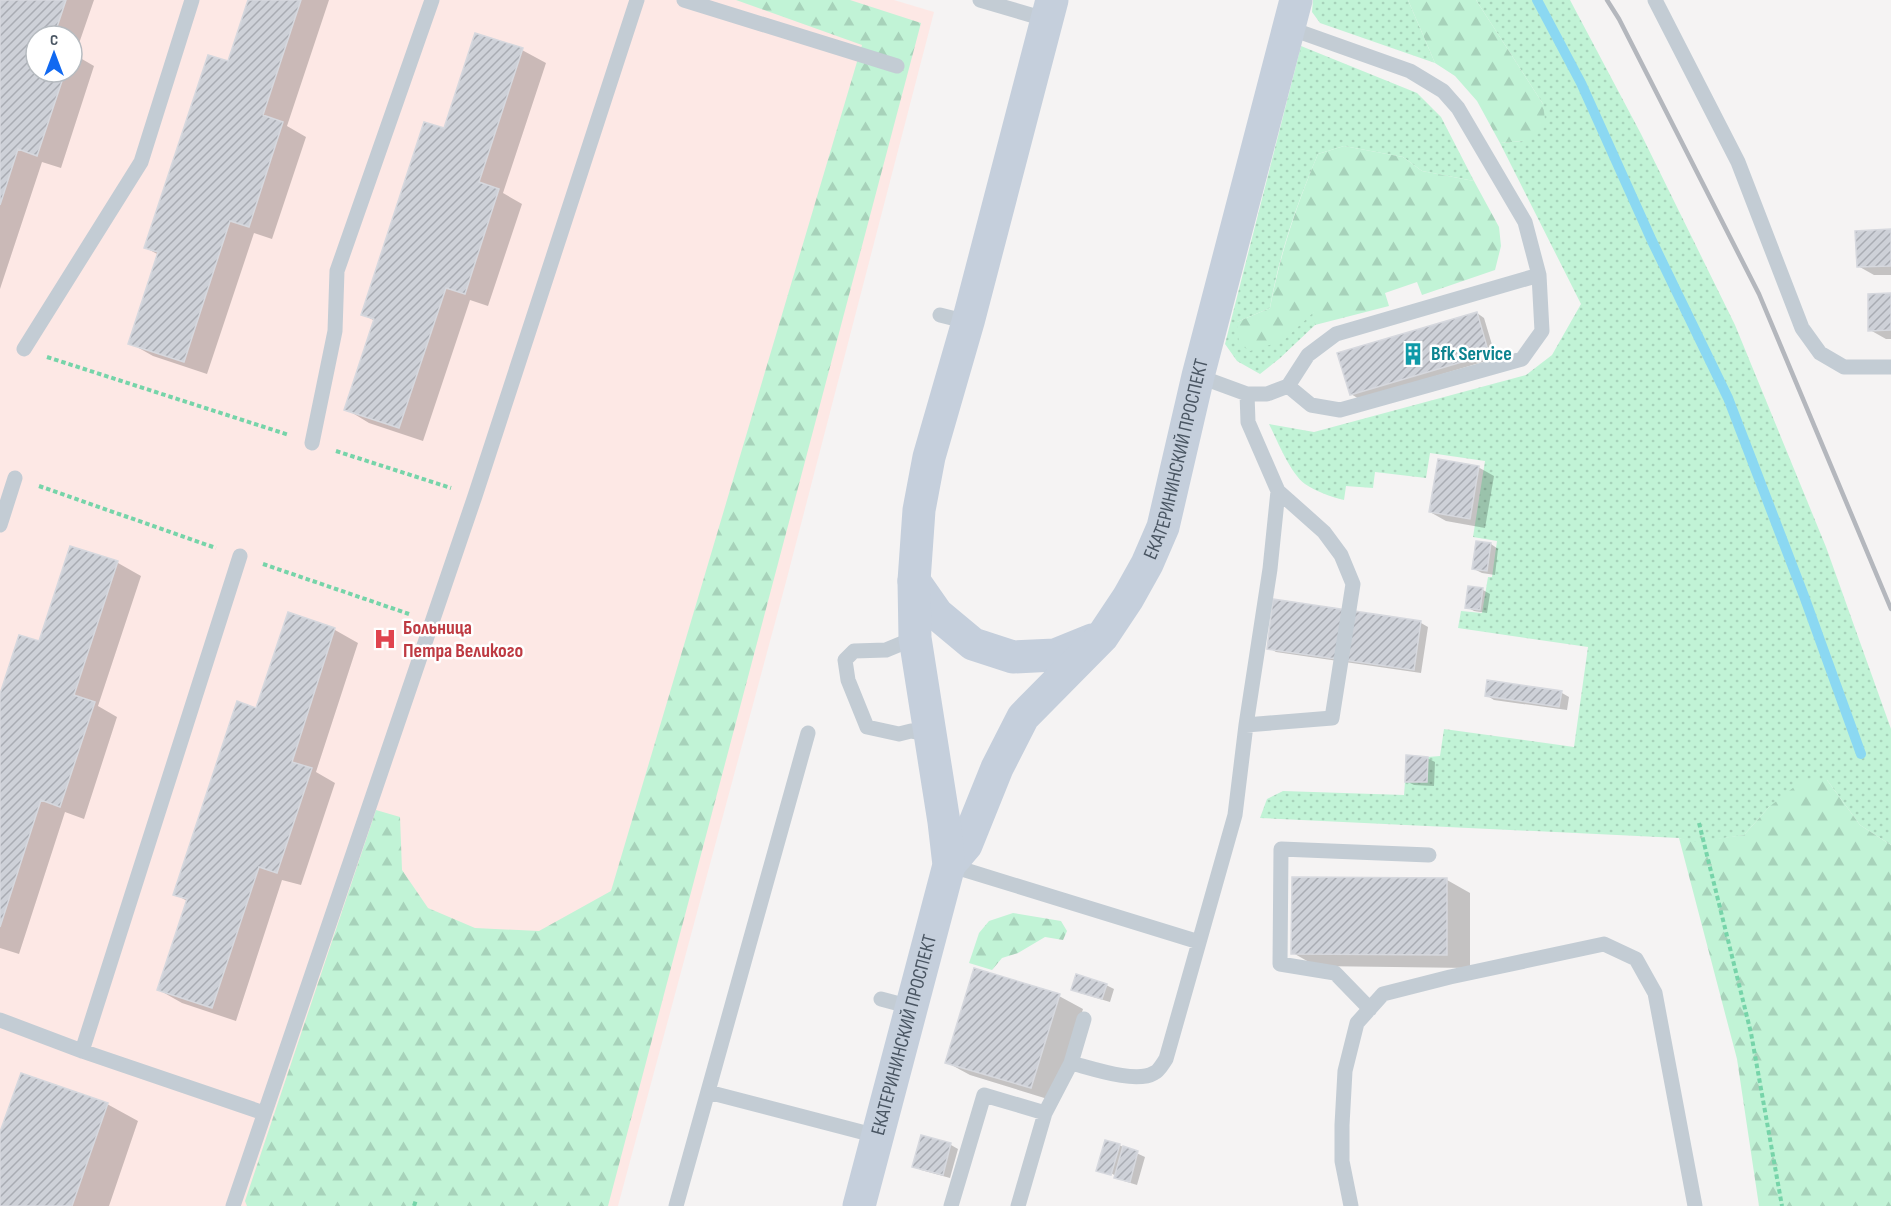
<svg xmlns="http://www.w3.org/2000/svg" width="1891" height="1206" font-family="'Sofia Sans Condensed',sans-serif">
<style>
.medical{fill:#fde8e5;fill-rule:evenodd}
.grass{fill:url(#grass-dots)}
.forest{fill:url(#forest-firs)}
.shadow{fill:#0003;fill-rule:evenodd}
.lines{fill:none;stroke-linecap:round;stroke-linejoin:round}
.stream{stroke:#8bd8f2;stroke-width:10}
.building{fill:url(#building-hatch);stroke:#d6d8de;stroke-width:1.5}
.path{stroke:#76d4a9;stroke-width:4;stroke-dasharray:4.5 3;stroke-linecap:butt}
.lane{stroke:#c3ccd4;stroke-width:15}
.secondary{stroke:#c5cfdc;stroke-width:33}
.rail{stroke:#b4b7bd;stroke-width:4.5}
.labels{text-anchor:middle;dominant-baseline:central;stroke-width:5;stroke-linejoin:round;paint-order:stroke}
.culture-label{font-size:20px;font-weight:bold;fill:#0d838f;stroke:#fff;text-anchor:start}
.street-label{font-size:20px;fill:#495562;stroke:#fff}
.health-label{font-size:20px;font-weight:bold;fill:#be3a42;stroke:#fff;text-anchor:start}
</style>
<defs>
<pattern id="grass-dots" width="8" height="8" patternUnits="userSpaceOnUse" patternTransform="scale(1.5)"><rect width="8" height="8" fill="#c1f3d6"/><path d="M2 2h.1M6 6h.1" fill="none" stroke="#a7d2ba" stroke-width="1.8" stroke-linecap="round"/></pattern>
<pattern id="forest-firs" width="22" height="20" patternUnits="userSpaceOnUse" patternTransform="scale(1.5)"><rect width="22" height="20" fill="#c1f3d6"/><path d="M5 1l3.5 6h-7zM16 11l3.5 6h-7z" fill="#a7d2ba"/></pattern>
<pattern id="building-hatch" width="6" height="6" patternUnits="userSpaceOnUse" patternTransform="scale(1.5)"><rect width="6" height="6" fill="#ced1d8"/><path d="M-1 1l2-2M0 6l6-6M5 7l2-2" fill="none" stroke="#a9acb3"/></pattern>
</defs>
<rect width="100%" height="100%" fill="#f5f3f3"/>
<path class="medical" d="M0,0h894l40,12 -147,566 -169,628h-618zM36,36h36v36h-36z"/>
<path class="grass" d="M1313,0h95l27,63 -115,-40 -8,-11z
M1476,0h94l71,134 94,191 91,222 65,182v116l-31,-20 -33,-45 -58,27 -25,28 -51,8 -14,-5 -419,-20 7,-19 16,-8 121,4 1,-13h22l1,-25 12,-1 4,-27 130,18 14,-100 -130,-19 3,-17 21,2 6,-36h4l5,-36 -24,-4 12,-76 -55,-8 -4,25 -51,-6 -2,16 -27,-2 -2,14c-13,-3 -29,-9 -39,-16 -15,-11 -28,-44 -36,-60l45,8 212,-57 26,-20 29,-51 -81,-161 23,-2 20,-37z
M1301,46l116,47 24,24 33,64 -52,-10 -19,-14 -59,-11 -26,8c-21,50 -39,100 -48,154l-33,14 78,-10v13l-36,34 -19,15 -23,-13 -12,-17z"/>
<path class="forest" d="M736,0h114l71,23 -313,1183h-361l-2,-5 131,-391 24,7 2,53 26,38 47,20 64,3 72,-40 251,-846z
M1408,0h68l67,104 2,16 -6,13 -16,8 -23,2 -23,-42 -22,-25 -20,-13z
M1344,146l59,11 19,14 52,10 25,46 2,19 -6,24 -73,25 -5,-13 -32,11 4,13 -74,19 -1,-13 -31,29 -33,10 -11,-7 -2,-22 33,-14c10,-54 27,-104 48,-154z
M1804,779l23,1 33,45 31,20v361h-132l-22,-147 -58,-221 14,4 51,-7 25,-28z
M1013,913l48,8 6,10 -4,9 -18,-3 -27,16 -16,5 -10,12 -23,-7 10,-30 10,-12z"/>
<path class="shadow" d="M0,0h94l-19,55 19,11 -33,102 -19,-6 -42,127zM36,36h36v36h-36z
M249,0h80l-42,126 19,11 -34,102 -18,-6 -47,141 -54,-18 -23,-13 29,-88 -13,-7 82,-185z
M522,50l24,13 -43,130 19,11 -34,102 -18,-6 -47,141 -54,-18 -23,-14 29,-88 -13,-7 83,-184z
M1891,231v44h-17l-16,-9z
M1891,295v44h-5l-16,-9z
M1477,313l7,5 12,40 -137,41 -8,-5z
M1478,467l16,9 -9,52 -39,-7 -16,-9z
M1491,544l7,5 -3,26 -13,-2 -8,-4z
M71,548l47,15 23,13 -43,130 19,11 -33,102 -19,-7 -46,142 -19,-6v-249l40,-56z
M1483,590l7,4 -3,19 -13,-2 -7,-4z
M1275,601l146,22 7,4 -7,46 -145,-21 -7,-4z
M289,614l46,16 23,13 -42,129 19,11 -34,102 -19,-5 -46,141 -54,-18 -23,-13 28,-89 -12,-7 82,-184z
M1562,693l7,4 -2,13 -73,-10 -8,-5z
M1427,758l8,4 -1,24 -20,-1 -8,-4z
M1447,880l23,13v75l-154,-2 -23,-13z
M1106,985l8,4 -4,13 -30,-9 -7,-4z
M1059,996l24,13 -29,92 -84,-26 -24,-13z
M107,1104l31,17 -29,85h-109v-69z
M951,1145l7,4 -8,29 -29,-8 -7,-4z
M1119,1145l26,12 -8,28 -13,-4 -18,-11 -2,3 5,2 -11,-5z"/>
<g class="lines">
<path class="stream" d="M1537,0l44,83 71,158 76,157 76,198 57,158"/>
</g>
<path class="building" d="M0,0h66l-12,36h-18v36h29l-28,84 -19,-7 -18,56z
M248,0h53l-38,115 20,7 -34,105 -19,-6 -46,141 -56,-18 30,-92 -14,-4 64,-193 20,6z
M475,33l48,15 -44,134 20,7 -34,105 -19,-6 -47,140 -55,-18 30,-91 -13,-4 63,-193 20,6z
M1891,229v37l-34,1 -2,-36z
M1891,293v37l-23,1v-37z
M1477,312l12,42 -139,41 -13,-42z
M1438,459l41,7 -9,53 -41,-7z
M1476,541l15,2 -4,28 -15,-2z
M70,546l48,15 -44,134 21,7 -35,105 -19,-7 -41,127v-233l19,-59 20,6z
M1468,586l15,2 -3,22 -15,-2z
M1273,599l148,22 -7,49 -147,-21z
M288,612l47,16 -43,134 20,6 -35,105 -18,-6 -47,141 -55,-18 30,-91 -14,-4 64,-194 19,7z
M1487,680l75,11 -3,16 -74,-11z
M1406,755l22,2 -1,25h-22z
M1292,877l155,1v77l-156,-1z
M974,968l86,26 -29,94 -86,-25z
M1076,974l31,10 -5,15 -31,-9z
M21,1073l87,30 -36,103h-72v-74z
M921,1135l30,8 -8,32 -31,-8z
M1105,1140l15,4 -9,31 -15,-4z
M1123,1146l15,5 -8,31 -16,-4z"/>
<g class="lines">
<path class="path" d="M47,357l242,78
M336,451l115,37
M39,486l177,62
M263,564l146,50
M1699,823l52,210 31,173
M414,1206l2,-6"/>
<path class="lane" d="M684,0l213,66
M980,0l68,20
M1655,0l83,162 64,166 18,25 24,14h47
M940,315l28,7
M24,349l117,-187 51,-162
M1198,376l49,18h20l21,-8 20,-31 28,-21 203,-59
M1288,386l23,19 29,5 182,-51 20,-28 -3,-56 -14,-53 -67,-114 -15,-17 -33,-20 -121,-43
M312,443l23,-112 2,-60 95,-271
M0,525l15,-47
M915,638l-29,12 -32,1 -9,9 3,20 19,47 32,7 12,-3 19,3
M1246,725l86,-7 21,-134 -12,-29 -17,-23 -46,-41
M949,865l250,77
M881,999l30,8
M1370,1009l-35,-36 -55,-9 1,-115 148,6
M0,1020l82,31 182,62
M82,1051l158,-495
M1071,1063c20,5 65,21 83,10 5,-2 9,-10 12,-14l69,-244 11,-90 24,-156 8,-78 -30,-69 -1,-28
M708,1092l169,44
M233,1206l242,-710 162,-496
M676,1206l132,-473
M951,1206l33,-111 61,18
M1018,1206l27,-93 26,-50 13,-44
M1351,1206l-9,-45v-36l3,-54 12,-48 26,-29 67,-17 154,-33 32,15 19,34 40,213"/>
<g class="secondary">
<path d="M914,581l23,33 36,30 40,13 42,-2 37,-15"/>
<path id="s1" d="M949,865l17,-20 31,-77 26,-51 79,-80 26,-39 19,-34 16,-37 35,-151 98,-376"/>
<path id="s2" d="M859,1206l90,-341 -5,-43 -29,-184 -1,-57 5,-71 10,-53 39,-135 84,-322"/>
</g>
<path class="rail" d="M1607,0l12,19 140,275 132,315"/>
</g>
<defs>
<g id="building-bare" transform="scale(1.8)"><path d="M-4-6H4V6H1V3H-1V6H-4ZM-2.5-4.3h1.7v1.8h-1.7ZM.8-4.3h1.7v1.8H.8ZM-2.5-1h1.7V.8h-1.7ZM.8-1h1.7V.8H.8Z" fill="#0f9aa8" stroke="#fff" stroke-width="2.5" paint-order="stroke"/></g>
<g id="hospital-bare" transform="scale(1.8)"><path d="M-5-5h3v3.5h4V-5h3V5h-3V1.5h-4V5h-3Z" fill="#e0444e" stroke="#fff" stroke-width="2.5" paint-order="stroke"/></g>
</defs>
<g fill-rule="evenodd">
<use href="#building-bare" x="1413" y="354"/>
<use href="#hospital-bare" x="385" y="639"/>
</g>
<g class="labels">
<g class="culture-label">
<text x="1431" y="354">Bfk Service</text>
</g>
<g class="street-label">
<text stroke="none"><textPath href="#s1" startOffset="474">ЕКАТЕРИНИНСКИЙ ПРОСПЕКТ</textPath></text>
<text stroke="none"><textPath href="#s2" startOffset="177">ЕКАТЕРИНИНСКИЙ ПРОСПЕКТ</textPath></text>
</g>
<g class="health-label">
<text x="403" y="628">Больница<tspan x="403" dy="23">Петра Великого</tspan></text>
</g>
</g>
<g transform="translate(54 54)"><circle r="28" fill="#ffffff" stroke="#b6bbc0" stroke-width="1.5"/>
<path d="M0-4.5L10 22L0 15L-10 22Z" fill="#1169f1"/>
<text y="-9" font-size="16" font-weight="bold" text-anchor="middle" fill="#495562">С</text>
</g>
</svg>
